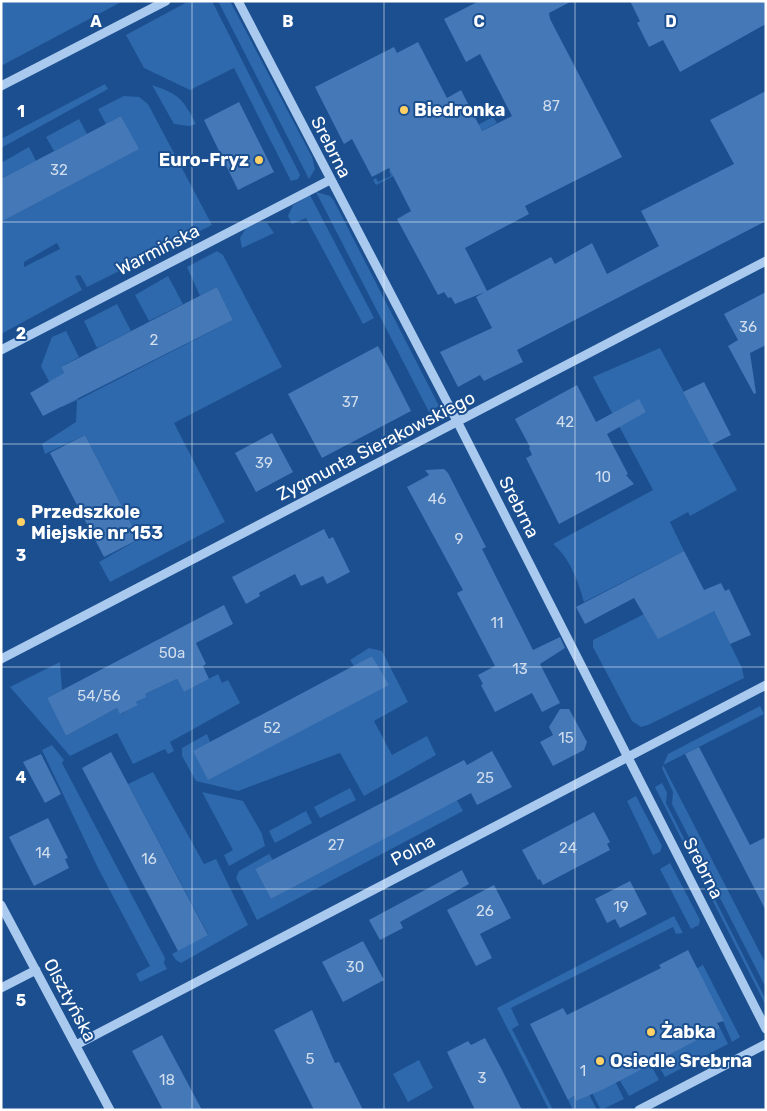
<svg xmlns="http://www.w3.org/2000/svg" width="767" height="1111" font-family="Rubik,sans-serif">
<style>
.green{fill:#2e69ad;fill-rule:evenodd}
.building{fill:#4478b7}
.lines{fill:none;stroke-linecap:round;stroke-linejoin:round}
.minor{stroke:#a9c9ee;stroke-width:9}
.grid{fill:none;stroke:#fff;stroke-width:1;stroke-opacity:0.55}
.poi-dot{fill:#ffd166;stroke:#1b4f8f;stroke-width:2}
.labels{text-anchor:middle;dominant-baseline:central;stroke-width:4;stroke-linejoin:round;paint-order:stroke}
.number-label{font-size:15px;fill:#d0dded}
.poi-label{font-size:18px;font-weight:bold;fill:#fff;stroke:#1b4f8f;text-anchor:start}
.street-label{font-size:18px;fill:#fff;stroke:#1b4f8f}
.grid-label{font-size:16px;text-anchor:middle;font-weight:bold;fill:#fff;stroke:#1b4f8f;stroke-width:4;stroke-linejoin:round;paint-order:stroke}
</style>
<rect width="100%" height="100%" fill="#1b4f8f"/>
<path class="green" d="M1,1h122l-122,65z
M189,1h23l88,174 -2,4 -7,2 -57,-113 -44,22 -46,-22 -18,-33z
M218,1h12l82,156 3,12 -6,10z
M105,84l3,5 -107,59v-9z
M152,85c27,9 31,14 44,39l-7,2 -15,-2z
M124,96l15,1 9,7 64,121 -125,62 -7,-12 -5,1 7,14 -81,44v-112l137,-73 -17,-33 -15,8 -8,-15zM57,243l3,6 -36,18v-5z
M493,117l4,6 -121,62 -3,-5 3,-2 2,4 13,-6 -2,-5z
M79,119l8,15 -33,17 -8,-14z
M29,147l7,14 -35,18v-16z
M316,192l14,4 4,5 105,205 -10,6z
M310,195l64,123 -11,6 -57,-106 -14,6 -4,-8 5,-11z
M257,223h10l7,10 -32,15 -2,-10 6,-10z
M217,251l6,4 59,112 -108,56 51,99 -115,60 -11,-20 40,-23 -54,-104 -40,19 -3,-10 34,-22 1,-22 -15,7 -21,-41 11,-29 14,-6 13,26 -18,10 17,33 155,-80 -16,-33 -17,9 -13,-29z
M168,276l15,28 -34,17 -14,-26z
M117,304l14,27 -34,17 -13,-27z
M660,348l77,142 -47,26 -2,-4 -18,10 14,29 -100,51c-6,-21 -14,-44 -31,-58l100,-54 -60,-113z
M701,585l41,83 2,10 -96,47 -7,2 -9,-6 -39,-74v-7z
M369,648l13,3 26,51 -34,19 18,34 35,-19 9,19 -72,41 -24,-43 -102,38 -42,-10 -14,-25v-8l25,-14 3,8 178,-57 -16,-29 -18,10 -4,-6z
M60,662l2,28 -15,8 19,38 51,-28 4,6 16,-9 -1,-3 11,-5 -2,-3 32,-15 7,13 34,-18 4,9 6,-3 12,23 -70,39 4,9 -6,3 -3,-5 -32,15 -16,-31 -47,23 -60,-69z
M760,706l4,8 -101,51 103,199v24l-94,-184 1,-12 -11,-24 6,-14z
M52,745l12,15 -2,3 103,195 -1,5 3,6 -27,13 -4,-8 14,-8 -52,-98 -56,-118z
M153,772l51,92 12,-5 32,66 -67,38 -5,-3 -4,-6 36,-20 -80,-150z
M662,783l5,10 -1,10 100,197v6l-111,-219z
M350,788l6,12 -36,18 -6,-11z
M202,792l41,9 19,33 3,12 -36,20 -5,-11 9,-5z
M636,796l26,50 -2,6 -7,3 -26,-54z
M457,800l6,11 -206,109 -21,-42 3,-7 30,-17 4,6 -18,9 16,30z
M306,811l6,12 -37,20 -6,-12z
M670,863l30,57 -1,5 -8,4 -31,-60z
M674,916l9,17 -7,1 -3,-7 -162,81 8,17 -7,4 41,81h-4l-52,-102z
M703,965l37,72 -8,5 -9,-21 -27,-52z
M720,1028l8,16 -63,33 -9,-16z
M419,1060l14,28 -25,14 -15,-28z
M651,1065l8,15 -30,16 -10,-17z
M615,1081l9,18 -23,11 -9,-17z
M589,1094l8,16h-24l-5,-10 6,-4 2,5z"/>
<path class="building" d="M479,1h93l-23,12 1,6 72,138 -97,49 4,8 -64,34 22,43 64,-34 4,7 37,-21 15,31 52,-28 -18,-35 93,-47 -24,-44 56,-29v130l-249,129 6,12 -39,19 -4,-6 -22,12 -18,-35 52,-24 -16,-31 9,-5 -30,12 -4,-7 -3,1 -4,-6 -6,3 -41,-76 14,-8 -22,-43 -17,9 -20,-38 -8,5 -29,-57 79,-40 3,6 21,-11 29,56 14,-8 21,41 30,-15 -32,-62 -14,8 -22,-43z
M630,1h136v23l-86,48 -17,-32 -14,7 -12,-24 3,-2z
M239,102l35,70 -36,18 -34,-70z
M121,116l18,33 -138,73v-43z
M217,287l16,33 -190,96 -13,-23 34,-20 -3,-6z
M766,292v53l-16,8 6,40 -2,1 -26,-48 10,-6 -14,-26z
M378,346l33,65 -89,47 -34,-64z
M704,382l27,53 -20,10 -28,-53z
M577,385l19,37 43,-23 7,13 -39,22 21,40 -2,1 8,9 -75,40 -33,-66 6,-3 -3,-7 1,-1 -15,-28z
M272,433l21,39 -37,20 -21,-39z
M85,435l54,104 -35,18 -54,-104z
M444,469l4,4 38,74 -4,2 51,101 27,-13 5,11 -25,16 20,39 -18,9 -10,-19 -37,19 -14,-27 2,-1 -5,-9 17,-9 -38,-73 6,-3 -56,-103 22,-12 -4,-5z
M324,529l5,10 4,-2 17,35 -23,12 -4,-8 -22,10 -6,-12 -36,19 1,3 -14,8 -14,-27z
M684,551l20,39 17,-7 4,8 4,-2 22,46 -21,9 -16,-33 -56,28 -24,-41 -49,26 -9,-17z
M224,605l9,19 -37,19 10,21 -3,2 6,13 -25,13 -7,-13 -32,15 2,3 -11,5 2,3 -18,9 -3,-6 -51,28 -19,-38z
M372,656l17,29 -181,95 -15,-29z
M560,709h9l18,33 -3,8 -31,16 -13,-24 13,-7 -4,-8z
M699,747l51,98 16,-8v74l-81,-157z
M492,751l20,36 -35,18 -6,-12 -200,106 -16,-30 209,-109 3,5z
M111,752l97,183 -30,16 -96,-183z
M41,754l20,40 -16,9 -22,-41z
M594,812l16,30 -3,2 3,6 -67,35 -3,-6 -2,1 -16,-30z
M48,818l20,40 -3,1 4,9 -35,18 -25,-49z
M462,870l7,14 -69,38 3,6 -23,12 -11,-20z
M630,881l17,33 -27,14 -5,-9 -8,4 -12,-24z
M494,885l17,33 -31,16 12,24 -16,8 -29,-56z
M363,941l21,39 -41,22 -21,-40z
M688,950l36,71 -7,2 3,5 -116,61 -28,12 -2,-5 -6,4 -38,-76 33,-16 4,7 94,-47 -2,-3z
M312,1010l23,53 4,-1 24,48h-49l-40,-80z
M162,1035l40,75h-39l-31,-59z
M485,1038l16,30 21,42h-47l-28,-58 21,-11 3,4z"/>
<g class="lines">
<path class="minor" d="M238,1l220,422 308,606
M1,86l165,-85
M1,350l329,-170
M1,659l765,-398
M1,905l109,205
M1,988l35,-18
M76,1045l690,-360
M639,1110l127,-66"/>
</g>
<path class="grid" d="M192,1v1109M384,1v1109M575,1v1109M1,222h765M1,444h765M1,667h765M1,889h765"/>
<g class="poi-dot">
<circle cx="404" cy="110" r="5"/>
<circle cx="259" cy="160" r="5"/>
<circle cx="21" cy="522" r="5"/>
<circle cx="651" cy="1032" r="5"/>
<circle cx="600" cy="1061" r="5"/>
</g>
<g class="labels">
<g class="number-label">
<text x="551" y="106">87</text>
<text x="59" y="170">32</text>
<text x="748" y="327">36</text>
<text x="154" y="340">2</text>
<text x="350" y="402">37</text>
<text x="565" y="422">42</text>
<text x="264" y="463">39</text>
<text x="603" y="477">10</text>
<text x="437" y="499">46</text>
<text x="459" y="539">9</text>
<text x="497" y="623">11</text>
<text x="172" y="653">50a</text>
<text x="520" y="669">13</text>
<text x="99" y="696">54/56</text>
<text x="272" y="728">52</text>
<text x="566" y="738">15</text>
<text x="485" y="778">25</text>
<text x="336" y="845">27</text>
<text x="568" y="848">24</text>
<text x="43" y="853">14</text>
<text x="149" y="859">16</text>
<text x="621" y="907">19</text>
<text x="485" y="911">26</text>
<text x="355" y="967">30</text>
<text x="310" y="1059">5</text>
<text x="583" y="1071">1</text>
<text x="482" y="1078">3</text>
<text x="167" y="1080">18</text>
</g>
<g class="poi-label">
<text x="414" y="110">Biedronka</text>
<text x="249" y="160" text-anchor="end">Euro-Fryz</text>
<text x="31" y="512">Przedszkole<tspan x="31" dy="21">Miejskie nr 153</tspan></text>
<text x="661" y="1032">Żabka</text>
<text x="610" y="1061">Osiedle Srebrna</text>
</g>
<g class="street-label">
<text transform="translate(331 147) rotate(63)">Srebrna</text>
<text transform="translate(158 250) rotate(-27)">Warmińska</text>
<text transform="translate(376 446) rotate(-27)">Zygmunta Sierakowskiego</text>
<text transform="translate(519 507) rotate(63)">Srebrna</text>
<text transform="translate(413 850) rotate(-28)">Polna</text>
<text transform="translate(703 868) rotate(63)">Srebrna</text>
<text transform="translate(70 1000) rotate(62)">Olsztyńska</text>
</g>
</g>
<g class="grid-label">
<text x="96" y="27">A</text>
<text x="288" y="27">B</text>
<text x="479" y="27">C</text>
<text x="671" y="27">D</text>
<text x="21" y="117">1</text>
<text x="21" y="339">2</text>
<text x="21" y="561">3</text>
<text x="21" y="783">4</text>
<text x="21" y="1006">5</text>
</g>
<rect width="767" height="1111" fill="none" stroke="#ffffff" stroke-width="5"/>
</svg>
